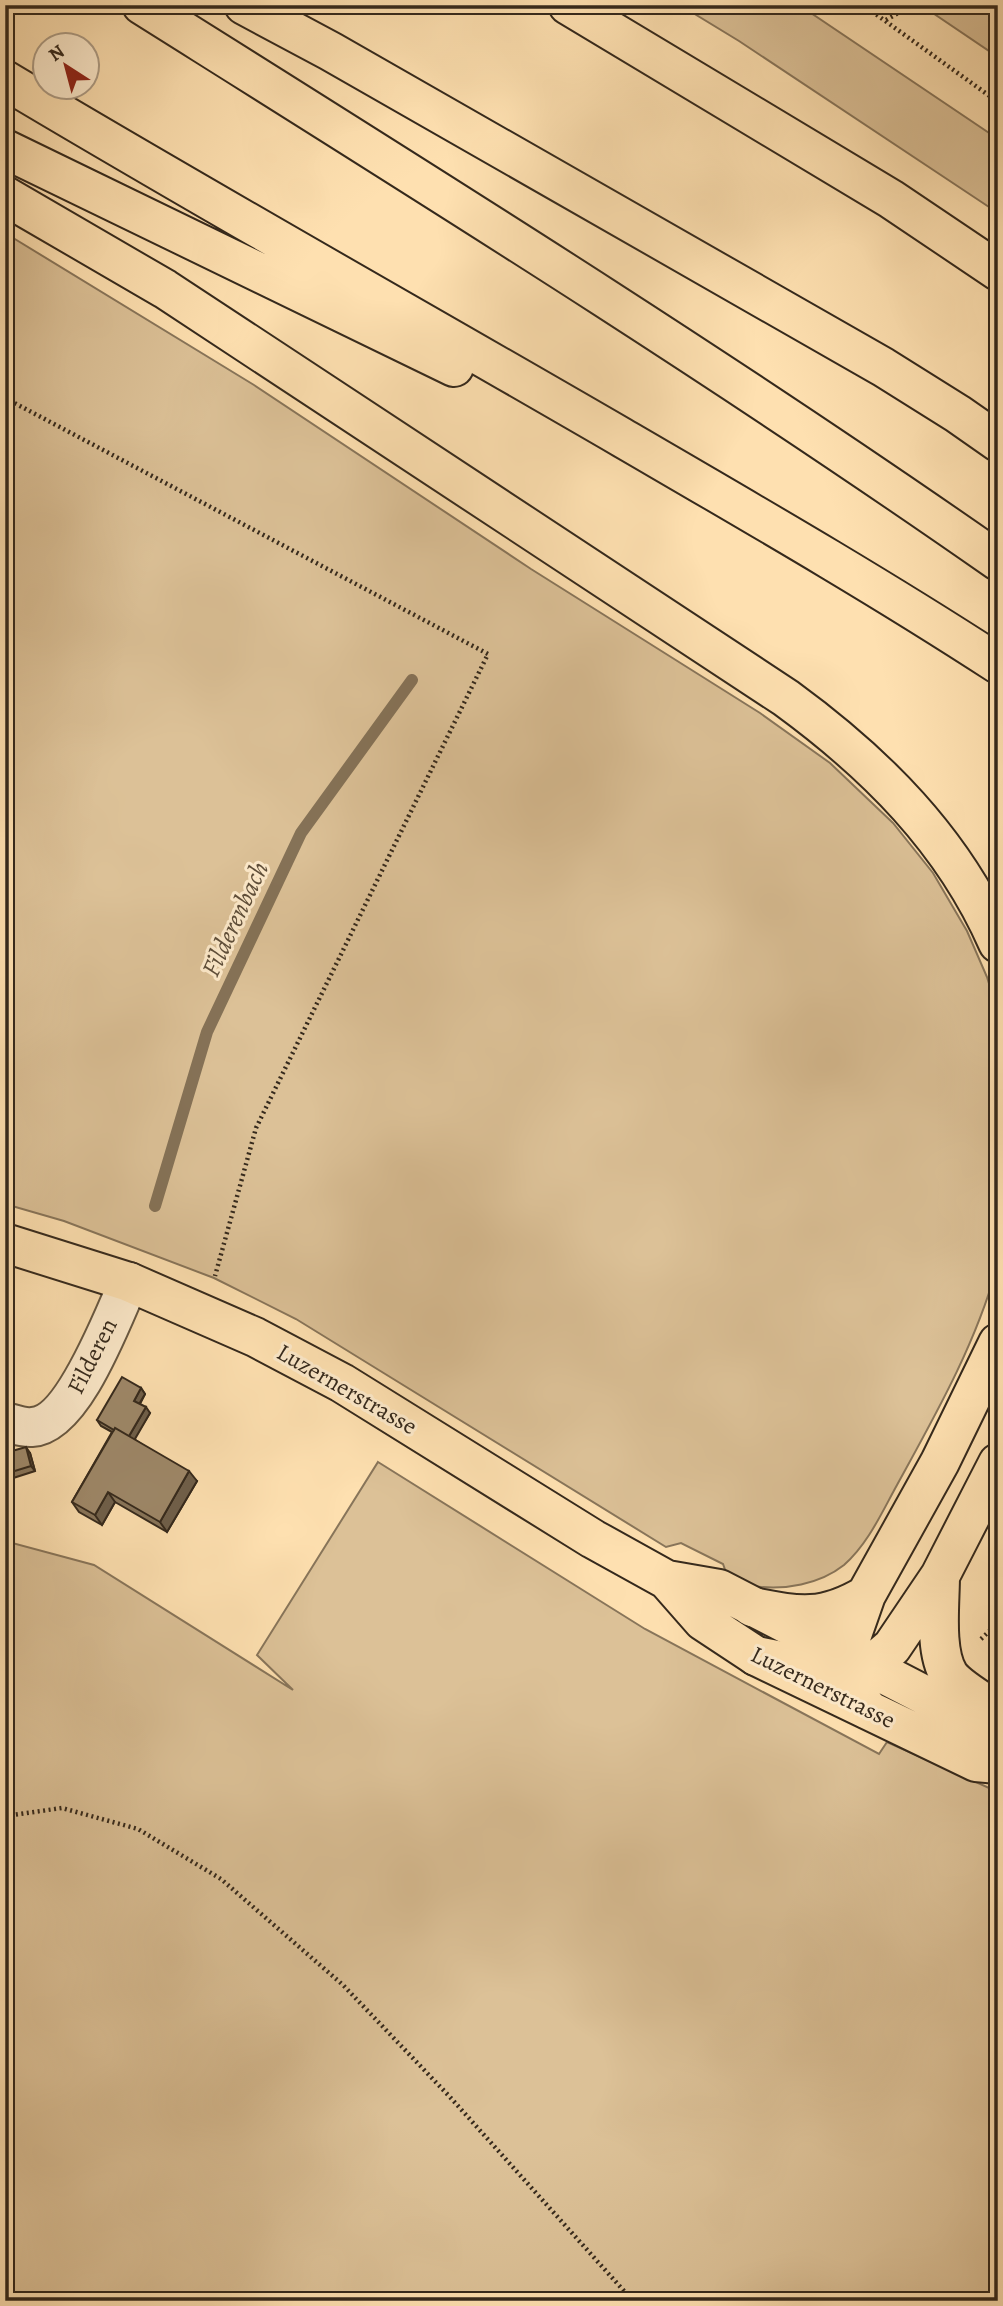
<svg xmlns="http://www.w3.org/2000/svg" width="1003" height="2306" font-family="Alegreya,serif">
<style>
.green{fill:#dcc197;stroke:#88755a;stroke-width:2}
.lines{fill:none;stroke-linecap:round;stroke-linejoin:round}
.stream{stroke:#857257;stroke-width:12}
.minor-casing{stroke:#675741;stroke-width:42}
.major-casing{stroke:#35291c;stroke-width:42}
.highway-casing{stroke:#35291c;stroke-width:42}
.path{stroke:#35291c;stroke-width:4.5;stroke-dasharray:2 3.5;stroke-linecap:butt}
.minor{stroke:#feebcc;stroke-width:38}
.major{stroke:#fee0b0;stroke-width:38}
.highway{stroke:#fee0b0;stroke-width:38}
.wall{fill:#88755a;stroke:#35291c;stroke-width:2}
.shaded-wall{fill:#6f5f4a;stroke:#35291c;stroke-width:2}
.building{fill:#9e8869;stroke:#35291c;stroke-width:2}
.labels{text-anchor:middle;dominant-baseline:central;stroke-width:6;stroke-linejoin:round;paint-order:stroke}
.street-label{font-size:24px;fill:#35291c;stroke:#feebcc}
.water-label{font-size:26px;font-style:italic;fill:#5d4d39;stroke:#feebcc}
</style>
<rect width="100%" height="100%" fill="#fee0b0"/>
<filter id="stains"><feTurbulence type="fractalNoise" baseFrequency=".00286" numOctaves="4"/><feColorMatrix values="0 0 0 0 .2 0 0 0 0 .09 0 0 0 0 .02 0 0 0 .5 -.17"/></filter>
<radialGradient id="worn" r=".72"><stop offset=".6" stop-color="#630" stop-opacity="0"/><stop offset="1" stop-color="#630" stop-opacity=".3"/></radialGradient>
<path class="green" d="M680,5h119l199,134v74l-259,-172z
M921,5h77v52z
M5,233l249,152 277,184 229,144 70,50 63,60 40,50 34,58 20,46 11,36v250c-21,79 -62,151 -101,222 -15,27 -29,59 -53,80 -24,19 -60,26 -91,21 -8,-1 -17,-6 -25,-8l-5,-14 -42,-21 -15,4 -370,-228 -82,-41 -150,-57 -59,-17z
M378,1462l267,167 234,125 8,-12 111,50v509h-993v-760l89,24 199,125 -36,-35z"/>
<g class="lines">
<path class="stream" d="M155,1206l52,-174 94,-199 111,-153"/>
<g class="minor-casing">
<path id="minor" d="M5,1422c8,2 19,6 27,5 42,-2 81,-111 97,-145"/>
</g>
<g class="major-casing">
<path id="major" d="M5,1243l124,39 126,55 87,46 251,156 74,41 36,41 53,35 220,106 22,2
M667,1580l52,9 279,144"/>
</g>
<g class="highway-casing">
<path id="highway" d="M142,5c288,181 577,361 856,556
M244,5l86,46 553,316 75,47 40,28
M568,5l323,194 107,72
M5,80c204,122 411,238 616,357 127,74 254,147 377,227
M5,149l449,218
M5,196l160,93 621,409c89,65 167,142 212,245
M940,1576c0,28 -6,75 9,99 8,12 36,28 49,37
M752,1607c47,9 70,14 114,-12
M756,1656l90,18 24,-8 22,-19 48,-71 58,-113
M867,1709l-21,-35 -1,-19 21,-60 74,-133 58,-119"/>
</g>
<path class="path" d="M863,5l135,97
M886,20l26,-15
M5,398l483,256 -232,474 -41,148
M981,1639l17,-16
M5,1816l57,-8 76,21 83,50 122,106 107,112 183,204"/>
<use href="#minor" class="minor"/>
<use href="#major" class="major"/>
<use href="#highway" class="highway"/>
</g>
<path class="wall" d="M141,1388l4,6 -5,10 10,9 -16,26 63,42 -30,51 -52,-30 -13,23 -23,-13 -7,-10 40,-70 -11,-6 -4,-6z
M5,1453h25l5,18 -28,9 -2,-3z"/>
<path class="shaded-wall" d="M141,1388l4,6 -7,12 -4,-5z
M146,1407l4,6 -18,31 -4,-6z
M26,1447l4,6 5,18 -4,-5z
M189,1471l8,10 -30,51 -7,-10z
M108,1492l7,10 -13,23 -7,-10z"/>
<path class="building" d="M122,1377l19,11 -7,13 12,6 -17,29 -14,-8 -1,2 -17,-10z
M115,1428l74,43 -29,51 -52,-30 -13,23 -23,-13z
M26,1447l5,19 -26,8v-21z"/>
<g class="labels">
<g class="street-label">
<text transform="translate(92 1356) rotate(-63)">Filderen</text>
<text transform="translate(347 1389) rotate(30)">Luzernerstrasse</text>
<text transform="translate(823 1687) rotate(26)">Luzernerstrasse</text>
</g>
<g class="water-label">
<text transform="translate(235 919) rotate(-65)">Filderenbach</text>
</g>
</g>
<rect width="1003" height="2306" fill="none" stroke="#fee0b0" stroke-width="28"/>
<rect x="7" y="7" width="989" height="2292" fill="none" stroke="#35291c" stroke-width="3.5"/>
<rect x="14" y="14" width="975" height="2278" fill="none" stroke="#35291c" stroke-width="2"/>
<g transform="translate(66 66) rotate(324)"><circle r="33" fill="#feebcc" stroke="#ae9d86" stroke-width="2"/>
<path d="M0-5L12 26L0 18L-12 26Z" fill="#8f2418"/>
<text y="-10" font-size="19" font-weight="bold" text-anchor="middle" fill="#35291c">N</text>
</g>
<rect width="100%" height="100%" filter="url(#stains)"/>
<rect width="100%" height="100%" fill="url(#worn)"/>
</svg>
